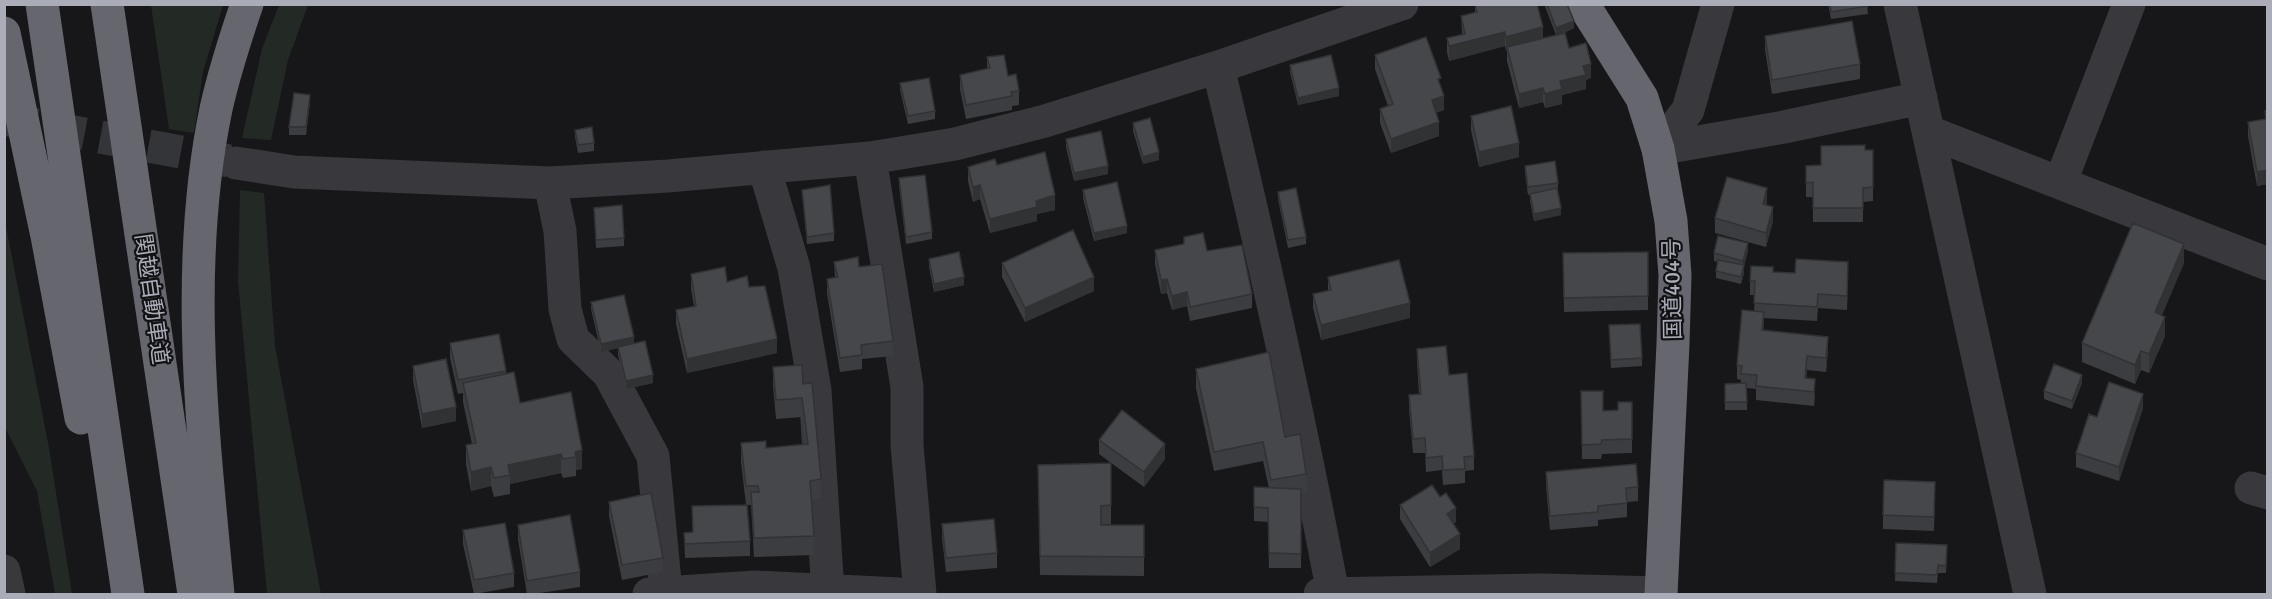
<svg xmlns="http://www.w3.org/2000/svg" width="2272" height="599" font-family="Signika,'Noto Sans JP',sans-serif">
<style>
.green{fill:#232a25}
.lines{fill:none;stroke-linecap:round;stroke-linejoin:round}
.minor-tunnel{stroke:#343539;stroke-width:33;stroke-dasharray:33 16;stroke-linecap:butt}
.minor{stroke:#38383d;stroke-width:33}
.highway{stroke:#65666e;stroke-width:33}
.wall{fill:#3c3d40}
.shaded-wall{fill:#313234}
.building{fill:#46474b;stroke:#313234;stroke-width:1.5}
.labels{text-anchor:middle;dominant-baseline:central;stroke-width:4.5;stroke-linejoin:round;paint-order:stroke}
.street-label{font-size:22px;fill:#aaacb7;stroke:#121214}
</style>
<rect width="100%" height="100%" fill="#171719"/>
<path class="green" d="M151,5h72l-20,67 -9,61 -25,-4z
M279,5h29l-20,55 -17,80 -29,-2 20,-89z
M240,190l24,3 11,153 46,248h-54l-29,-313z
M4,216l45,232 23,146h-17l-18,-103 -32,-64z"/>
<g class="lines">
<path class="minor-tunnel" d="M4,119l230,43"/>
<path class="minor" d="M1900,4l130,590
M1218,67c42,175 82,350 115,527
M1929,132l339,132
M1658,149l126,-22 137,-29
M1658,149l30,-39 30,-106
M870,158l37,229v58l13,149
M236,163l58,9 256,11 118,-7 202,-18 85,-14 90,-23 173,-54 184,-63
M764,167l30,101 21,122 13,202
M2061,181l68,-177
M550,183l10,48 5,78 8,30 36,35 44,82 13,136
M2251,488l17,5
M4,571l5,23
M649,594l106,-7 145,7
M1320,594l223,-4 118,3"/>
<path class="highway" d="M42,4l86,590
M107,4l87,590
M1583,4l59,94 16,51 13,72 4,54 -2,69 -12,250
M4,33l43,203 34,182
M218,594c-15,-160 -35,-326 -2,-485 8,-36 19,-70 31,-105"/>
</g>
<path class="wall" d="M1475,4h62l6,34 13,-3 -12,-31h23l7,24 -10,5 5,15 22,30 -5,2v9l-24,6v9l-17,4 -2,-6 -24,6 -12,-47v-10h-1l-1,-5 -56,15 -2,-9v-14l15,-4 -1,-18 14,-3z
M1828,4h39l1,10 -37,5z
M1765,36l95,28v15l-88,15 -7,-44z
M1375,55l66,32 3,23 -8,3 3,23 -48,17 -11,-30v-14l8,-3 -13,-37z
M987,57l21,19 11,15v14l-7,1v4l-46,9 -6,-30v-14l27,-6z
M1290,65l49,31 -41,9 -8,-33z
M900,83l35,28v8l-27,5 -8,-34z
M310,103l-4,32h-17v-8z
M2268,110v74l-11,2 -9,-50v-14l17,-3v-8z
M1471,116l48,41 -40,10 -8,-37z
M1133,123l26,37 -16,4 -10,-33z
M575,130l19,13v8l-16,2 -3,-16z
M1066,139l42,35 -34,7 -8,-34z
M1865,150h8v51l-10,1v20h-50v-25h-7v-31l15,-1z
M997,165l58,45 -18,4v7l-47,12 -10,-34 -7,3 -5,-21v-14z
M1525,166l33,17v7l3,25 -27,6 -4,-20v-7l-2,1 -3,-22z
M899,178l33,54v7l-26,5 -7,-58z
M802,190l32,43v8l-27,3z
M1083,190l44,43 -33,8 -11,-43z
M1278,192l28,45v7l-18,4 -10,-49z
M1767,203l-1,2 7,16 -7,26 -51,-14v-15z
M594,208l30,30v8l-28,2z
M1155,250l52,1 45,43v14l-62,13 -3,-15 -15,4 -5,-17 -6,1 -6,-30z
M1748,251l-4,15v7l-3,11 -25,-6v-7l2,-9 -4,-1v-8z
M1648,252v58l-84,2 -1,-59z
M929,259l35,26 -30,7 -5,-25z
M834,262l25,5 34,74v15l-31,3v10l-22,3 -13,-79v-14l8,-2z
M1002,263l92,28 -69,31 -23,-45z
M2184,263l-22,52 3,21 -16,37 -8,-3 -6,14 -53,-22v-19z
M1773,272l75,4 -1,34 -29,-2 -1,13 -53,-3 -1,12 65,21 -2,21 -19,-2 -1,8 9,16 -1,12 -58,-6v-11l-9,-1v22h-22v-26l16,-1v-3l-4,-1v-14l17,-54 1,-16h-5v-14z
M691,274l58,13 28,66 -90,20 -11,-49v-14l18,-4 -3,-17z
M1328,277l82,41 -89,22 -8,-32v-14l15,-3z
M591,302l43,41 19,40 -27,6 -8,-34v-7l-17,4 -10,-43z
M1609,325l33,33v8l-31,2z
M450,343l56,28v3l14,29 51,-11 11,77 -6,1v6l-13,2 -2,-5 -51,11v10l-16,3 -3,-11 -20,5 -5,-27v-19l6,-1 -9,-42v-9l-5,1 -8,-36z
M1417,349l32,26 25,81v14l-9,1v12l-22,2 -1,-15 -16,2 -1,-19h-12l-4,-44v-14l10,-1 -2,-31z
M413,366l43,55 -34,7 -9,-48z
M773,367l30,17 18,95v19l-9,2 2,36v19l-60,2 -3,-52h-4l3,36v15l-65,2 -1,-25 8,-1 54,-27 -5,-43v-19l25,5 39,-4 -3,-27 -26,2 -3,-33z
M1196,369l89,68 21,37v19l-5,1v74h-32l-1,-46 -14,-1v-34l15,1 -6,-27 -49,10 -18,-83z
M2082,383l-10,26 -28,-10v-8z
M1581,391l22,20 15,-1 14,-8v51l-30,1 -1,5h-19z
M2143,408l-24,73 -43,-14v-14l21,-36z
M1099,440l66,19 -21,28 -45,-33z
M1111,463v61l-10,1h43v51l-104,-1 -2,-110z
M1546,472l92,15v14l-11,1v15l-29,3v6l-48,4 -4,-44z
M1935,496l-1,35 -51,-2v-14z
M609,502l54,56v14l-41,8 -13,-64z
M1400,505l56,17 -3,2 7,25 -30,18 -30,-48z
M942,524l55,29v15l-51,4 -4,-34z
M518,525l62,47v15l-47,7h-6l-9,-55z
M463,530l51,43v14l-40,7 -11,-50z
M1896,543l51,10 -1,20h-8l-1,10 -42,-2z"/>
<path class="shaded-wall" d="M1574,21v7l-18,8v-8z
M1543,27v14l-36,6v4h-1v-14z
M1505,32v14l-56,15v-15z
M1591,64v14l-5,2v9l-24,6v9l-17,4v-14l15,-13 23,-15z
M1339,88v8l-41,9v-7z
M1543,88v14l-24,6v-14z
M310,95v8l-4,32v-8z
M1444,96v14l-12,4v-14z
M1439,122v14l-48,17v-14z
M1519,143v14l-40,10v-15z
M1159,152v8l-16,4v-7z
M1108,166v8l-34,7v-8z
M2268,170v14l-11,2v-14z
M980,185v14l-7,3v-15z
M1767,188v15l-4,15v-14z
M1055,195v15l-18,4v7l-47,12v-14l46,-18z
M1773,207v14l-7,26v-14z
M1561,208v7l-27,6v-7z
M1127,226v7l-33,8v-8z
M1748,243v8l-4,15v7l-3,11 2,-23z
M2184,244v19l-29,68v-19z
M1848,262v14l-1,34v-14z
M964,277v8l-30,7v-8z
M1094,277v14l-69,31v-14z
M1167,279v14l-6,1v-14z
M1187,292v14l-15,4v-14z
M1410,303v15l-89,22v-15z
M1764,312v14l-2,18v-14z
M2165,317v19l-16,37v-19z
M634,337v8l-33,7v-8z
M1828,337v14l-2,21v-14z
M777,339v14l-90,20v-14z
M2141,351v19l-6,14v-19z
M1807,356v14l-2,22v-14z
M653,375v8l-27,6v-8z
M2082,375v8l-10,26v-8z
M1815,379v15l-1,12v-14z
M2143,394v14l-24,73v-14z
M456,407v14l-34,7v-14z
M1165,444v15l-21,28v-15z
M582,450v19l-6,1v-13l-1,-5z
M561,454v19l-51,11v-9l-2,-10z
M491,467v19l-20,5v-19z
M1456,508v14l-9,6v-14z
M1460,534v15l-30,18v-14z"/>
<path class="building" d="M1475,4h62l6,23 -37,10 -1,-5 -56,14 -2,-8 18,-4 -4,-18 16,-4z
M1547,4h20l7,17 -18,7z
M1830,4h37l1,2 -37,6z
M1852,21l8,43 -88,16 -7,-44z
M1565,33l4,15 17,-5 5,21 -8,2 3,9 -26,6 2,8 -17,5 -2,-6 -24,6 -12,-47z
M1426,37l15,41 -3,1 6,17 -12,4 7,22 -48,17 -11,-30 13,-5 -18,-49z
M1004,55l4,21 8,-2 3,17 -8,1 1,4 -46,9 -6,-30 30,-7 -3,-11z
M1331,55l8,33 -41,10 -8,-33z
M929,78l6,33 -27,5 -8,-33z
M294,93l16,2 -4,32h-17z
M1511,106l8,37 -40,9 -8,-36z
M2268,110v60l-11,2 -9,-50 18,-3 -1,-8z
M1150,118l9,34 -16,5 -10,-34z
M592,127l2,16 -16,2 -3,-15z
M1101,131l7,35 -34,7 -8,-34z
M1865,145v5h8v37l-10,1v20h-50v-26l-7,1v-17l15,-1v-19z
M1045,152l10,43 -19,6 1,6 -47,12 -10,-34 -7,2 -5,-20 27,-8 2,6z
M1555,161l3,22 -30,4 -3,-21z
M925,175l7,57 -26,5 -7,-59z
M1727,177l40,11 -4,16 10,3 -7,26 -51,-15z
M1117,182l10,44 -33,7 -11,-43z
M830,185l4,48 -27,4 -5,-47z
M1296,188l10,49 -18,3 -10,-48z
M1557,188l4,20 -27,6 -4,-20z
M622,205l2,33 -28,2 -2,-32z
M2133,223l51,21 -29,68 10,5 -16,37 -8,-3 -6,14 -53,-22z
M1073,230l21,47 -69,31 -23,-45z
M1203,233l4,18 35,-6 10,49 -62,13 -3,-15 -15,4 -5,-17 -6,1 -6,-30 29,-6v-7z
M1718,236l30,7 -5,18 -29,-8z
M959,252l5,25 -30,7 -5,-25z
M1648,252v44l-84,2 -1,-45z
M858,257l1,10 23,-3 11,77 -32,4 1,10 -22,3 -13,-79 11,-2 -4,-15z
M1796,259l52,3 -1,34 -29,-2 -1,13 -63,-4 1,-22h-5l1,-15 22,1v5l22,1z
M1399,260l11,43 -89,22 -8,-31 18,-4 -3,-13z
M1718,260l26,5 -3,12 -25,-6z
M725,267l2,15 20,-6 2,11 16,-1 12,53 -90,20 -11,-49 20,-4 -5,-32z
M624,295l10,42 -33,7 -10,-42z
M1742,310l22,2 -2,18 66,7 -2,21 -19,-2 -2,22 10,1 -1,13 -58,-6 1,-11 -16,-1 1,-8 -5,-1z
M1640,324l2,34 -31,2 -2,-35z
M499,334l7,37 -48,9 -8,-37z
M645,341l8,34 -27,6 -8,-34z
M1446,346l3,29 18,-2 7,83 -10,1 1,12 -22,1 -1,-14 -16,2 -1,-20 -12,1 -4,-44 12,-1 -4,-45z
M1269,352l16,85 15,-3 6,40 -35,6 -8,-38 -49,10 -18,-83z
M446,359l10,48 -34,7 -9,-48z
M2054,364l28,11 -10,26 -28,-10z
M802,365l1,19 9,-1 9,96 -11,2 4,55 -60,2 -3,-46h8l-1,-6h-12l-5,-43 25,-2v7l42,-4 -6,-46 -26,2 -3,-33z
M514,372l6,31 51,-11 11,58 -7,2 1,5 -13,2 -2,-5 -53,11 2,10 -16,3 -3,-11 -20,5 -5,-27 10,-2 -13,-60z
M2109,382l34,12 -24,73 -43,-14 13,-39 8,3z
M1746,383l1,19h-22v-18z
M1581,391h22v20l15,-1v-8h14v37l-30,1 -1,4 -19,1z
M1122,410l43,34 -21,28 -45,-32z
M1111,463v42l-10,1v19h43v32l-104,-1 -2,-91z
M1636,464l2,23 -12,1 1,15 -29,3v6l-48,4 -4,-44z
M1884,480l51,2 -1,35 -51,-2z
M1432,485l8,12 6,-4 10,15 -9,6 13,20 -30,19 -30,-48z
M1254,487l47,2v65l-32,-1 -1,-45 -14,-1z
M651,493l12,65 -41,7 -13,-63z
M747,505l3,36 -65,3 -1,-11 9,-1 -1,-26z
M570,515l10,57 -53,9 -9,-56z
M994,519l3,34 -51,5 -4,-34z
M505,523l9,50 -40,7 -11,-50z
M1896,543l51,2 -1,21 -8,-1 -1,10 -42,-2z"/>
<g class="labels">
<g class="street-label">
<text transform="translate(1672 289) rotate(-91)">国道404号</text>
<text transform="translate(152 299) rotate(82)">関越自動車道</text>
</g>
</g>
<rect width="2272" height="599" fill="none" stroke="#aaacb7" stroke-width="12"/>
</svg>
